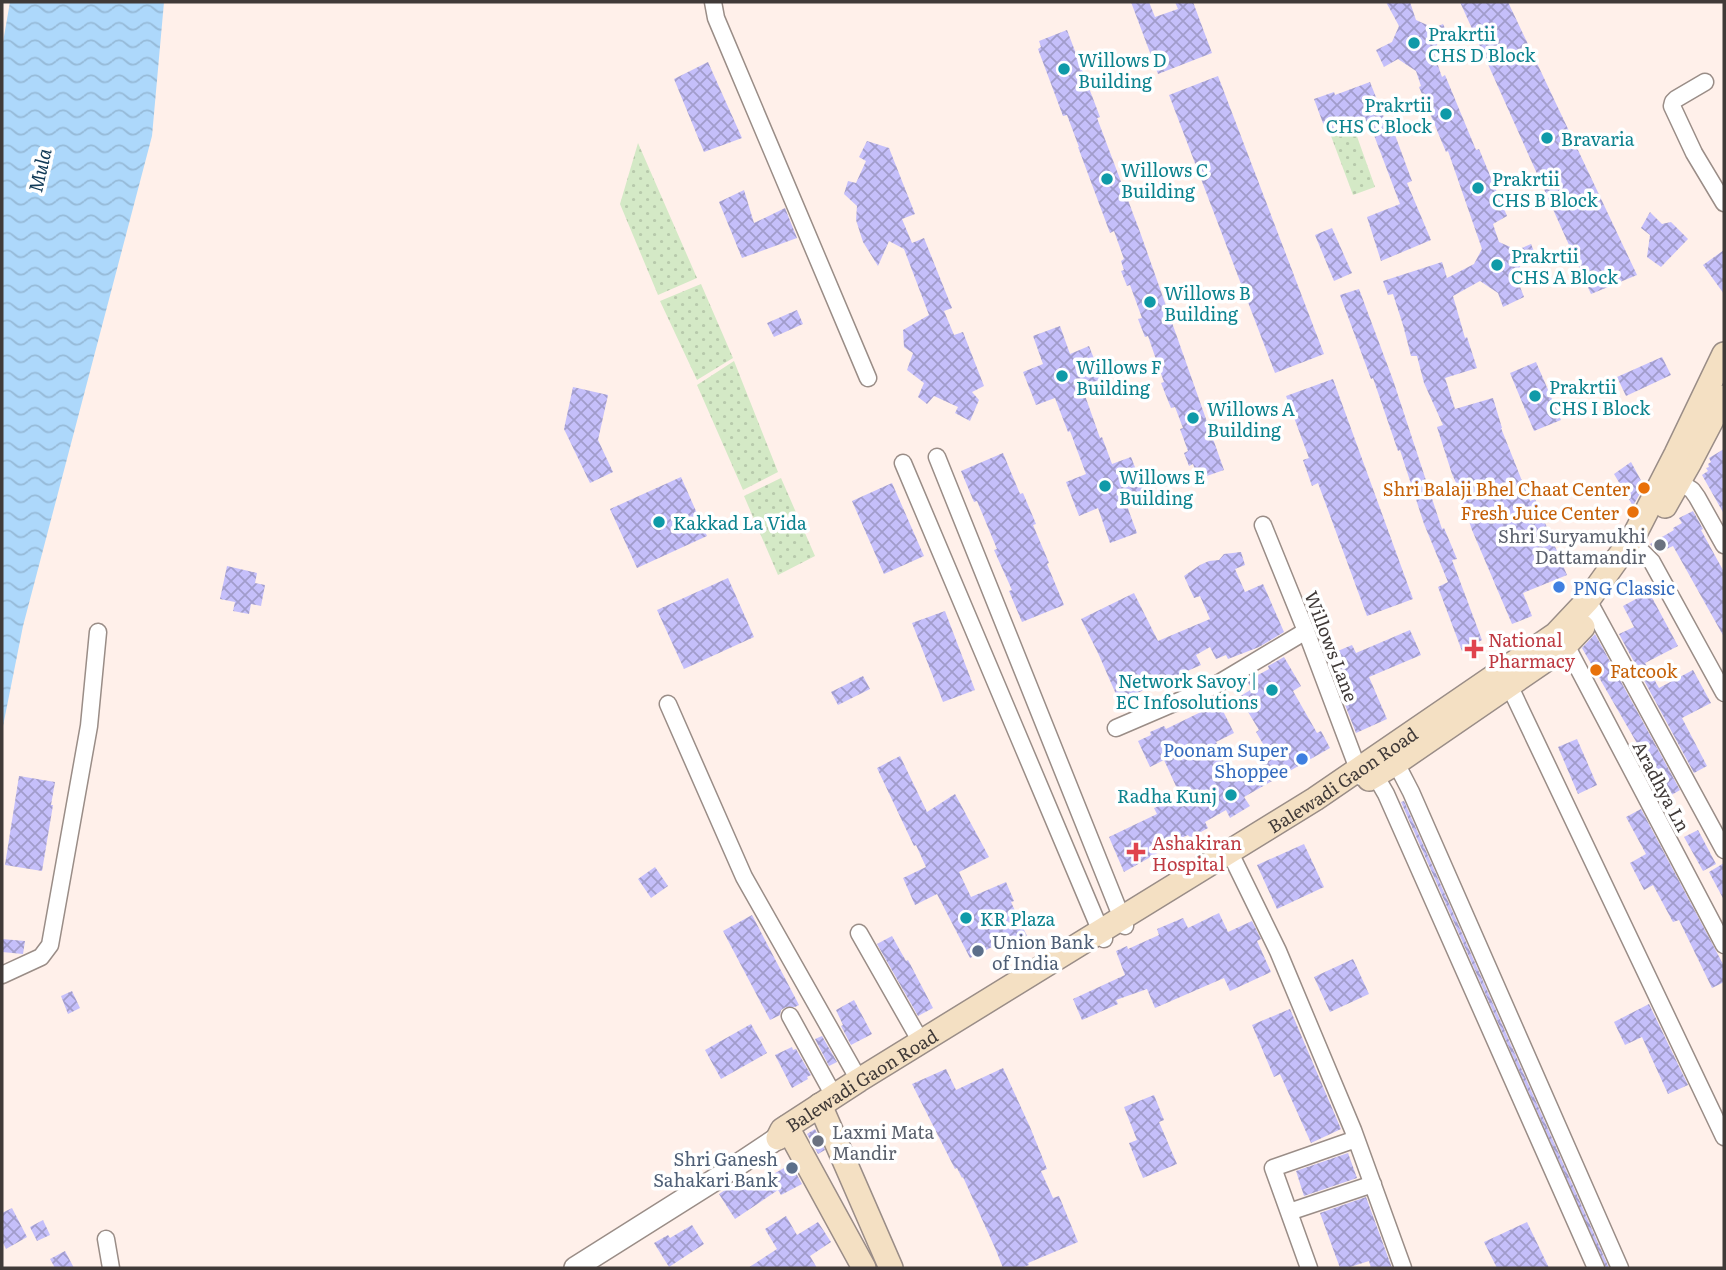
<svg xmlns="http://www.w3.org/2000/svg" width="1726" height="1270" font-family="Literata,serif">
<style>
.grass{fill:url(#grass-dots)}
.water{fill:url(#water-waves)}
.building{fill:url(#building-cross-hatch)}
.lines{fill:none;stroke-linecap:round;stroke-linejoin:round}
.minor-casing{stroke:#9a8d87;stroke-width:19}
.tertiary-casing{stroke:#9a8d87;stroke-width:24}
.secondary-casing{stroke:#9a8d87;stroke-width:26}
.minor{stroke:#fff;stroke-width:16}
.tertiary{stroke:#fff;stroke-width:21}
.secondary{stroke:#f4e0c3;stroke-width:23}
.culture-dot{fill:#0f9aa8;stroke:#fff;stroke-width:2.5}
.food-dot{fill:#e8710a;stroke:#fff;stroke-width:2.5}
.worship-dot{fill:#6b7280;stroke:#fff;stroke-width:2.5}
.shop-dot{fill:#3f7fe0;stroke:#fff;stroke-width:2.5}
.health-dot{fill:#e0444e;stroke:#fff;stroke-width:2.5}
.service-dot{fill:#5c6f8a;stroke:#fff;stroke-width:2.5}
.labels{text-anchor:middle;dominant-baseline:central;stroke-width:7;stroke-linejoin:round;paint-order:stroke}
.culture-label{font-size:18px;fill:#0d838f;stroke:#fff;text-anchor:start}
.food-label{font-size:18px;fill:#c56008;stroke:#fff;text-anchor:end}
.worship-label{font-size:18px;fill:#5b616d;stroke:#fff;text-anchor:end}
.shop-label{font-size:18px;fill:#366cbe;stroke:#fff;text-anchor:start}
.health-label{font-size:18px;fill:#be3a42;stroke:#fff;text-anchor:start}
.street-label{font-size:18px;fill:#403a38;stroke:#fff}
.service-label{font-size:18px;fill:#4e5e75;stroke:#fff;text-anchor:start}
.water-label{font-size:19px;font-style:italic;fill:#113a57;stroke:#fff}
</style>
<defs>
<pattern id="grass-dots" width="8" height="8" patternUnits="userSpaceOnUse" patternTransform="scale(1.75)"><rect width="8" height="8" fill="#d4e9c6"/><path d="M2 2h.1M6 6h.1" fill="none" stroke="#b7c9ab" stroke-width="1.8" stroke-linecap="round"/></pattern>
<pattern id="water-waves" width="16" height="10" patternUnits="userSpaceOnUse" patternTransform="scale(1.75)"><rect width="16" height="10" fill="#add8fb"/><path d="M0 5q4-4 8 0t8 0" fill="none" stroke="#96bad8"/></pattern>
<pattern id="building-cross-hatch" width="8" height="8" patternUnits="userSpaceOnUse" patternTransform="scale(1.75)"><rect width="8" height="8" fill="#c5bffa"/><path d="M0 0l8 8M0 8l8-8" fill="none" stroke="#a19ccb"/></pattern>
</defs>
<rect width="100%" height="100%" fill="#fff0ea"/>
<path class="grass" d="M1354,128l21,59 -22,8 -22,-59z
M638,143l59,135 -39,17 -38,-91z
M701,284l32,74 -36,22 -37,-79z
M734,361l44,111 -35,18 -46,-105z
M781,478l34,78 -37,19 -34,-79z"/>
<path class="water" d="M10,2h154l-12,134 -129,490 -21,105v-683z"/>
<path class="building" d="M1131,2h18l6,15 23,-8 -3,-7h18l19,51 -54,21z
M1386,2h24l6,18 18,8 9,-4 6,13 -12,7 -2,13 7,20 3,-2 31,75 3,-1 28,67 -14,8 6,18 18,8 14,-6 5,12 -16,10 -3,13 7,18 -21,10 -5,-14 -18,-12 -27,15 12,42 2,-1 10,31 -32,10 10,31 38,-11 9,30h-1l29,73 5,-2 32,76 -44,18 9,23 -20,8 -40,-94 -10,-30h2l-12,-26 -15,-47 6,-2 -19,-42 -7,-27h-6l-8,-31 -10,-31 -5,1 -5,-14 59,-19 5,16 27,-14 8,-15 -34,-98 -2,1 -27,-65 2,-1 -5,-15 -18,-12 -14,8 -8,-17 16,-8 7,-16z
M1460,2h48l129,273 -46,19z
M1067,30l33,87 -3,1 43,114 84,238 -26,9 -5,-15 -4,2 -5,-13 4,-2 -8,-22 3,-1 -8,-21 -4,1 -10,-25 3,-1 -4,-11 -12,-35 -3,1 -7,-18 4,-1 -12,-33 -3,1 -6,-15 3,-1 -3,-9 3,-2 -10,-28 -4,2 -32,-86h1l-12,-32 -4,1 -25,-67 3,-2 -2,-6z
M708,62l34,76 -38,14 -30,-73z
M1218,76l106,278 -49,19 -106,-278z
M1370,82l17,43 4,-1 21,57 -5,2 24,57 -50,21 -14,-44 33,-13 -31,-82 -5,2 -1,-4 -36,14 -13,-35 20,-7 1,3z
M867,141l22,7 26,66 -13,5 10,24 12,-5 28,70 -8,3 10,24 9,-3 21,54 -12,6 7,8 -9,21 -15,-8 3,-6 -24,-11 -7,8 -9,-7 6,-14 -17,-13 6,-17 -9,-6 -1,-17 26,-15 -25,-66 -15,-8 -11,25 -15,-24 -7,-22 1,-14 -13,-12 4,-13 8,2 10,-22 -7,-4z
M744,190l10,33 31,-15 12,30 -55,20 -23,-56z
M1650,212l12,12 9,-2 17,17 -27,28 -14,-10 3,-22 -9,-7z
M1332,228l20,45 -18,8 -19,-46z
M1724,250v44l-21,-29z
M1359,289l34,91 49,149 2,-1 13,31 -5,1 30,80 -20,11 -24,-64 10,-5 -24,-58 -24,-74 -2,1 -25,-73 -2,1 -31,-84z
M797,310l6,14 -29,13 -7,-14z
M1060,326l10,28 19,-8 13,33 -20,8 18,51 2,-1 10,27 19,-7 13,33 -20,8 13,35 -27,10 -12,-35 -19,8 -13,-34 20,-8 -16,-43 -2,1 -13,-34 -19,7 -13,-33 20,-8 -10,-28z
M1662,357l9,18 -45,21 -9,-19z
M1536,362l25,58 -27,11 -24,-58z
M1333,379l80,220 -46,17 -49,-133 -6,3 -9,-26 6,-2 -23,-62z
M573,387l35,8 -10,45 15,32 -23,11 -26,-54z
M1724,449v65l-22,-39 6,-4 -2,-3 3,-1 -1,-3 3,-2 -2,-4z
M1003,453l17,41 3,-1 13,31 -3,1 16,38 -2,1 17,41 -42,17 -13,-31 3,-1 -18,-40 3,-1 -20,-48 -3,1 -13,-31z
M1631,462l13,24 -11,20 -19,-32z
M681,477l26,59 -70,32 -27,-59z
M892,483l32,73 -40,18 -32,-73z
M1693,511l10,18 -2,1 23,42v65l-51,-91 -15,7 -8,-9 24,-14 -1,-2 9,-5 -3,-5z
M1241,552l4,13 -10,4 10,23 18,-8 21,48 -25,15 -31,12 -2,-4 -10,4 -6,-12 -14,8 5,10 -82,36 -21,-48 -17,-34 53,-26 24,48 52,-22 -10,-23 -6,2 -10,-22 16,-11 9,-4 10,-1 5,-6z
M227,566l30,7 -2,10 10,2 -4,21 -10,-2 -2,10 -16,-3 2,-9 -15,-3z
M728,578l26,59 -70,32 -27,-59z
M1649,592l29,54 -33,17 14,25 34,-18 18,33 -29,15 25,48 -13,7 -75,-139 15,-7 -11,-21z
M945,611l30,79 -32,12 -31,-79z
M1410,630l11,25 -52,22 18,42 -31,14 -30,-77 26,-11 4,8z
M1595,634l85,156 -12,7 -86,-149z
M1284,657l17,29 -8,5 24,42 4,-2 9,17 -86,49 6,9 -20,12 -4,-8 -21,12 3,6 -18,10 -2,-3 -27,12 2,3 -39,22 -15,-35 48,-23 -3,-6 27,-11 -17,-37 -14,7 -12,-26 13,-6 -1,-3 14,-6 2,3 39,-19 1,2 14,-7 14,28 -18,9 20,38 36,-21 -16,-27 3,-2 -20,-33 13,-8 -5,-8 22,-12 -1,-3z
M863,676l7,13 -32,16 -7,-13z
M1577,739l20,46 -19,9 -20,-47z
M900,756l27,56 28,-18 34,63 -30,15 12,25 35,-15 8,19 -3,1 16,34 -19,9 -2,-5 -36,18 -33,-64 -22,11 -12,-27 23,-11 -10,-22 -2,1 -37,-78z
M19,776l36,6 -4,23h2l-11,66 -37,-6z
M1404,801l205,467h-3l-205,-466z
M1641,809l83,157v16l-12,6 -33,-68 -6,2 -20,-37 -9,5 -14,-27 16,-9 -20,-37z
M1698,830l18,34 -13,7 -19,-34z
M1304,844l20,43 -47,22 -20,-44z
M1724,863v37l-15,-28z
M655,867l13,19 -17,12 -13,-19z
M1219,913l9,19 24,-11 9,18 -4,2 14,31 -41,19 -6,-13 -69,30 -8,-19 -31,11 2,4 -36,16 -9,-21 52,-24 -9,-24 11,-5 1,3 31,-14 -2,-6 26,-11 5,10z
M752,915l47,90 -4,2h-9l-5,3 -1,5 -10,5 -47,-89z
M892,936l14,25 2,-1 25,48 -15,8 -41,-72z
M2,939l23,2 -2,13 -21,-2z
M1353,959l16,35 -39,18 -16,-35z
M72,991l8,17 -12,6 -7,-18z
M854,1000l18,34 -21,11 -10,-19 2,-1 -7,-15z
M1649,1004l39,81 -20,9 -26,-57 -17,8 -11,-23z
M1290,1009l51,120 -30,14 -31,-69 -6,3 -22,-52z
M751,1024l16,29 -46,26 -16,-29z
M822,1036l15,26 -8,4 -14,-27z
M792,1047l1,3 3,-1 15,26 -4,2 1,2 -16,9 -17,-33z
M1003,1068l27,59 17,42 -6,2 12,27 6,-2 19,46 -50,21 1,2 -8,3h-18l-8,-20 -32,-71 -1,1 -5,-10 -2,1 -43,-85 34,-15 10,21z
M1154,1095l10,25 -5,2 18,42 -34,14 -14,-35 8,-3 -13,-33z
M815,1129l10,21 -7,4 -11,-20z
M1348,1153l9,25 -53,18 -8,-25z
M791,1164l11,20 -21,11 -3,-5 -43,29 -16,-25 29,-19 6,10z
M1366,1197l26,71h-21l-2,-7 -22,7h-7l-20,-55z
M12,1208l15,29 -21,12 -4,-8v-28z
M786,1216l11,19 21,-13 13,20 -21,14 7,12h-69l29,-19 -12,-20z
M43,1220l7,15 -13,6 -7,-14z
M1527,1222l22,46h-52l-13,-26z
M692,1225l12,19 -35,23 -15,-24 14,-8 2,3z
M65,1251l9,17h-19l-5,-9z"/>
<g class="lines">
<g class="minor-casing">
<path id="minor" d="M713,2l3,16 152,360
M1705,82l-29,17 -3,3 -1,4 22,47 30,50
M937,457l188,469
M903,463l201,476
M1679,482l13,8 5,7 27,48
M1263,525l43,106 55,146
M1639,549l13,13 72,131
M1588,600l136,250
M1566,645l158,300
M1509,685l215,452
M668,704l76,173 115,203
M1116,728l98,-42 92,-55
M1396,763l15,29 209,476
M1375,775l11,19 210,474
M1228,853l6,8 44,90 75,179 50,138
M859,933l62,109
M2,975l39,-18 9,-12 39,-219 9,-94
M790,1016l44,80
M1289,1212l84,-28
M106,1239l5,29
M1309,1268l-36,-100 83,-29"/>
</g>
<g class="tertiary-casing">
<path id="tertiary" d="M575,1268l149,-94 54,-36"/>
</g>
<g class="secondary-casing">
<g id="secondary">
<path d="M1665,506l25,-44 34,-65"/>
<path d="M1369,779l27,-16 166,-114 21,-22"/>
<path d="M820,1105l71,163"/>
<path d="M787,1127l77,141"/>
<path id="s1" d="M778,1138l4,-8 77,-50 456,-281 241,-165 32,-34 47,-66 41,-80 48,-100"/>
</g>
</g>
<use href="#minor" class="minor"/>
<use href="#tertiary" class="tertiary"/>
<use href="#secondary" class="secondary"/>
</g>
<g class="culture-dot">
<circle cx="1414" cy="43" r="7"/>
<circle cx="1064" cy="69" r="7"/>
<circle cx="1446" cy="114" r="7"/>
<circle cx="1547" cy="138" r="7"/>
<circle cx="1107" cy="179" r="7"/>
<circle cx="1478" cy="188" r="7"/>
<circle cx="1497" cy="265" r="7"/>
<circle cx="1150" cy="302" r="7"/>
<circle cx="1062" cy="376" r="7"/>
<circle cx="1535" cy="396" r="7"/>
<circle cx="1193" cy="418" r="7"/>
<circle cx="1105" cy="486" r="7"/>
<circle cx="659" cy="522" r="7"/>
<circle cx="1272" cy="690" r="7"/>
<circle cx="1231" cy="795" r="7"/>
<circle cx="966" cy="918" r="7"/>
</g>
<g class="food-dot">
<circle cx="1644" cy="488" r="7"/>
<circle cx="1633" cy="512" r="7"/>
<circle cx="1596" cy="670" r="7"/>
</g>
<g class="worship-dot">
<circle cx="1660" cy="545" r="7"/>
<circle cx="818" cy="1141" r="7"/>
</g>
<g class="shop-dot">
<circle cx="1559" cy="587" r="7"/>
<circle cx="1302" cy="759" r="7"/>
</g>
<g class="health-dot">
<path d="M1470.5 638.5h7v7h7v7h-7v7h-7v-7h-7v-7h7z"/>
<path d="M1132.5 841.5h7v7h7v7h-7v7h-7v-7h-7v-7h7z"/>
</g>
<g class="service-dot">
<circle cx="978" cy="951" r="7"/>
<circle cx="792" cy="1168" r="7"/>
</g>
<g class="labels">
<g class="culture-label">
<text x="1428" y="33">Prakrtii<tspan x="1428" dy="21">CHS D Block</tspan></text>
<text x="1078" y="59">Willows D<tspan x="1078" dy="21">Building</tspan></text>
<text x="1432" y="104" text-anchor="end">Prakrtii<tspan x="1432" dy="21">CHS C Block</tspan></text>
<text x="1561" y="138">Bravaria</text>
<text x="1121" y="169">Willows C<tspan x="1121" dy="21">Building</tspan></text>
<text x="1492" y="178">Prakrtii<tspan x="1492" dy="21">CHS B Block</tspan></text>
<text x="1511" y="255">Prakrtii<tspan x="1511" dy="21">CHS A Block</tspan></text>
<text x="1164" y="292">Willows B<tspan x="1164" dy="21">Building</tspan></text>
<text x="1076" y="366">Willows F<tspan x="1076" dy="21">Building</tspan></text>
<text x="1549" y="386">Prakrtii<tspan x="1549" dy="21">CHS I Block</tspan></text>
<text x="1207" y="408">Willows A<tspan x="1207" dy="21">Building</tspan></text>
<text x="1119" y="476">Willows E<tspan x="1119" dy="21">Building</tspan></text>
<text x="673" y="522">Kakkad La Vida</text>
<text x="1258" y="680" text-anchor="end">Network Savoy |<tspan x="1258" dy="21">EC Infosolutions</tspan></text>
<text x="1217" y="795" text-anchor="end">Radha Kunj</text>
<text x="980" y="918">KR Plaza</text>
</g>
<g class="food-label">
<text x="1630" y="488">Shri Balaji Bhel Chaat Center</text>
<text x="1619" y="512">Fresh Juice Center</text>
<text x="1610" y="670" text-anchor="start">Fatcook</text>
</g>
<g class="worship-label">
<text x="1646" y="535">Shri Suryamukhi<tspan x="1646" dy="21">Dattamandir</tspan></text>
<text x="832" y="1131" text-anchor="start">Laxmi Mata<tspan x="832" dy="21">Mandir</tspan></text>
</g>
<g class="shop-label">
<text x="1573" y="587">PNG Classic</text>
<text x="1288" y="749" text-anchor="end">Poonam Super<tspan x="1288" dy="21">Shoppee</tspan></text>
</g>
<g class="health-label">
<text x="1488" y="639">National<tspan x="1488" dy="21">Pharmacy</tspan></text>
<text x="1152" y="842">Ashakiran<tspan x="1152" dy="21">Hospital</tspan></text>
</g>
<g class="street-label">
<text transform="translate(1332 646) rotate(69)">Willows Lane</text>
<text stroke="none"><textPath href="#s1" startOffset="670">Balewadi Gaon Road</textPath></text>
<text transform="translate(1662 786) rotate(62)">Aradhya Ln</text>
<text stroke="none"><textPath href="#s1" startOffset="103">Balewadi Gaon Road</textPath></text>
</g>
<g class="service-label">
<text x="992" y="941">Union Bank<tspan x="992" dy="21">of India</tspan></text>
<text x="778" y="1158" text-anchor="end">Shri Ganesh<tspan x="778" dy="21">Sahakari Bank</tspan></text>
</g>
<g class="water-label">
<text transform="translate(39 170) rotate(-77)">Mula</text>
</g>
</g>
<rect width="1726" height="1270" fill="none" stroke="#403a38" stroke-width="7"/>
</svg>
